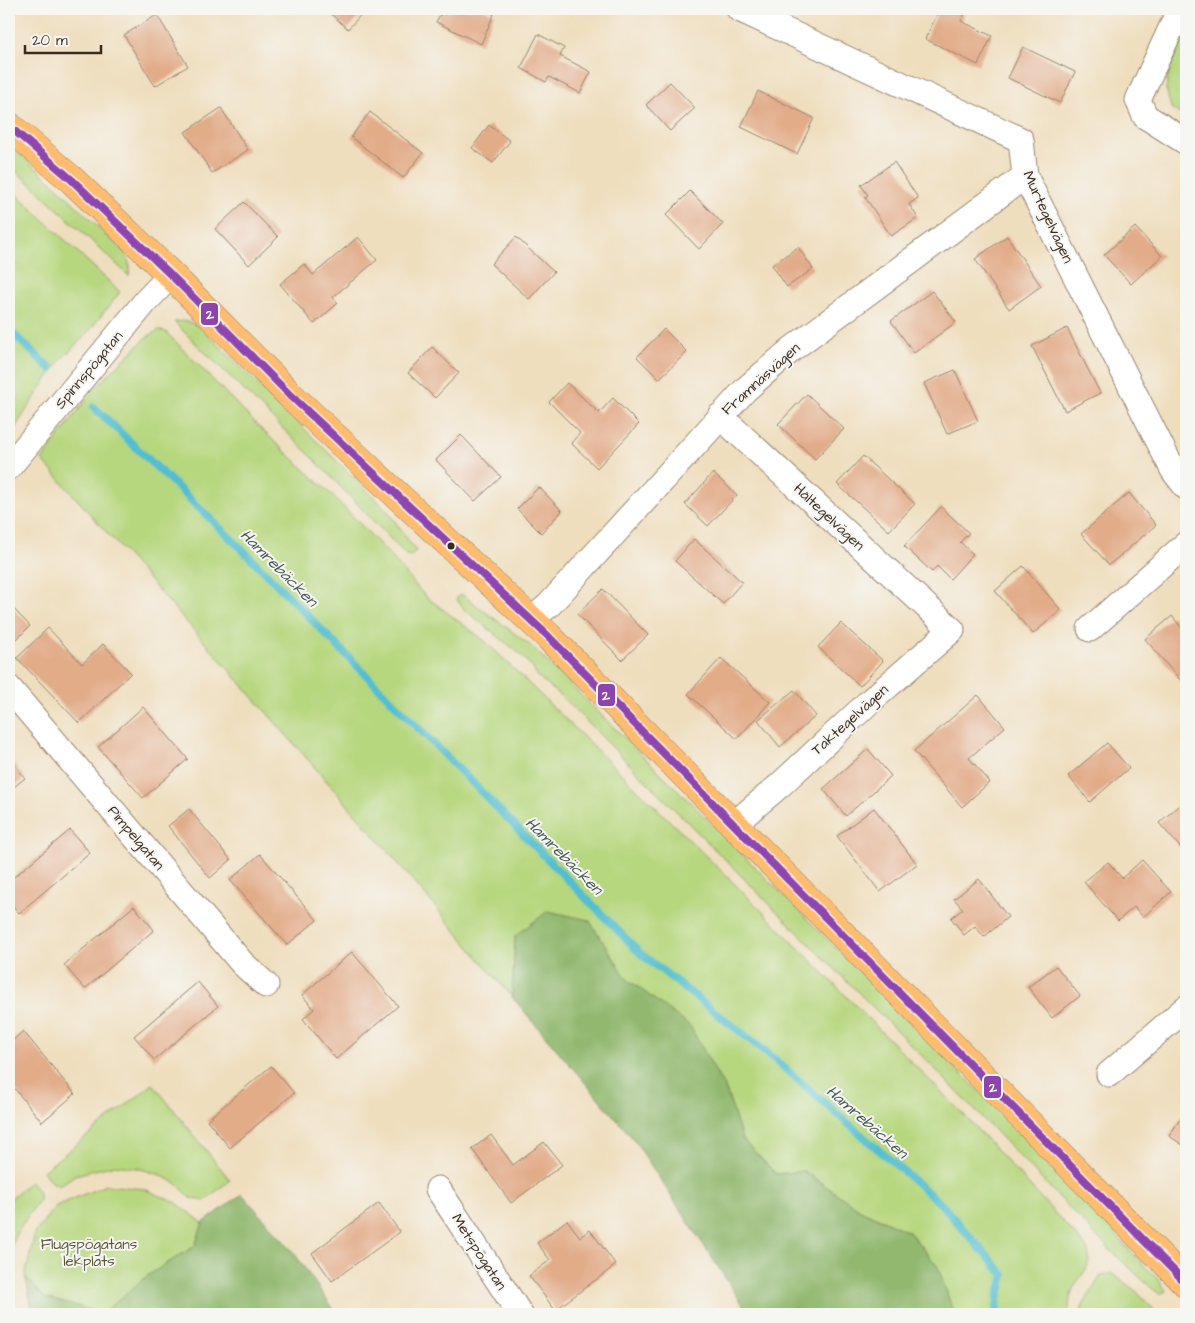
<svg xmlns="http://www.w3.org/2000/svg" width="1195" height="1323" font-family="'Architects Daughter',sans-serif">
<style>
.green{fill:#b7d77f;stroke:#79804e}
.forest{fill:#91b86e;stroke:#667146}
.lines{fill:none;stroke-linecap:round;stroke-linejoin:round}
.stream{stroke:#52bece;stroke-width:8}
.building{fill:#e2ac89}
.minor-casing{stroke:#95846e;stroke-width:27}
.major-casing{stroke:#95846e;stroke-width:29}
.minor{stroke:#fff;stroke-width:25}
.major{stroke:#febc70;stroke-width:28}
.bus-1-casing{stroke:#f6f6f2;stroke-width:11}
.bus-1{stroke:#8e44ad;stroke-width:8}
.bus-dot{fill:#3b2a1e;stroke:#f6f6f2;stroke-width:2}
.labels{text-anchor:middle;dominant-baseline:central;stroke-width:4;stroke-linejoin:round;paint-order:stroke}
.street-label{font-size:15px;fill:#3b2a1e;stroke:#f6f6f2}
.park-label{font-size:15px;fill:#5a5536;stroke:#f6f6f2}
.water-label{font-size:16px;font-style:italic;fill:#425653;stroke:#f6f6f2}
.line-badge{stroke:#f6f6f2;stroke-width:2}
.badge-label{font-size:14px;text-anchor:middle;font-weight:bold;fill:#fff}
</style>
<rect width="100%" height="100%" fill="#f6f6f2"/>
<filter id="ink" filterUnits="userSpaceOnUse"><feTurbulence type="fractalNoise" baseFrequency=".02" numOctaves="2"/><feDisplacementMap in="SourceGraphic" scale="10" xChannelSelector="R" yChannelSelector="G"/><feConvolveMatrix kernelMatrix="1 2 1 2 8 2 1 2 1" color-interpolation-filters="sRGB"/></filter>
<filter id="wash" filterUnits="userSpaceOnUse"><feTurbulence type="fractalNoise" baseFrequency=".0096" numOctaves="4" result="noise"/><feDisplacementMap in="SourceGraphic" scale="20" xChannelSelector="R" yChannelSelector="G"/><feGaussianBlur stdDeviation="1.12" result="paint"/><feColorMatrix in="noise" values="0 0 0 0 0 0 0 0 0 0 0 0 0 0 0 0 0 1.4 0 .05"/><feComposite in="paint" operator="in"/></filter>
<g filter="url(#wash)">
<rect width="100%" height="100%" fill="#efdebe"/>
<path class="green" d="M1186,35v83l-15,-10 -5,-19 3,-21z
M9,145l43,37 73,71 5,13 -1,10 -100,-94 -20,-16z
M9,187l111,105 -31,39 -29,30 -20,28 -28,44 -3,-2z
M186,321l13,5 187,183 30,42 -5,5 -5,-1 -92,-96 -140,-137z
M159,330l7,2 97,99 69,64 56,58 37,43 60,45 264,257 217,219 121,131c8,21 -10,27 -16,46 -2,7 -2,14 -3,20h-114l-16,-47 -29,-35 -49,-22 -56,-39 -28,3 -34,-35 -16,-49 -69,-87 -30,-24 -38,-59 -74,16 -3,61 -131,-154 -157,-179 -182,-204 51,-70 54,-53z
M461,594l69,51 160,157 323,323 88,91 29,35 30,30 6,10 -6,3 -6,-4 -44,-40 -175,-181 -373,-372 -24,-20 -6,-10 -13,-14 -54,-43 -9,-11z
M153,1084l77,96 -25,21 -14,-3 -15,-15 -18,-9 -21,-6 -22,-3 -40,10 -16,11 -9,-5 -7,-10z
M31,1181l8,12v7l-22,32 -6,15 -2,10v-57z
M106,1185l38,4 31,13 28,21 -8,23 -48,30 -44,37 -58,-15 -20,-22 10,-43 21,-27z
M1111,1273l25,18 22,23h-76v-7l18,-30z"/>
<path class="forest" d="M548,911l41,9 38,59 63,47 36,64 16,49 34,35 28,-3 56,39 49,22 29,35 16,47h-156l-5,-8 -12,8h-32l-114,-173 -123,-144 3,-61z
M242,1194l52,59 43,61h-304l-8,-38 20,22 58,15 44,-37 48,-30 8,-23z"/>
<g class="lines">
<path class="stream" d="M9,330l42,39
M94,407l151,145 396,402 125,98 175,152 63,71 -6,23 -2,16"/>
</g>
<g id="blocks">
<path class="building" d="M325,9h41l-18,20z
M443,9h40l11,5 -13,30 -45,-22z
M940,9h27l-6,12 31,15 -14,29 -53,-26z
M157,15l31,51 -33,20 -31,-51z
M538,34l26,14 -4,8 31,16 -11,21 -31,-16 -3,5 -25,-14z
M1023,47l52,25 -15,31 -52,-25z
M670,82l25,26 -25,23 -24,-26z
M758,91l56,27 -17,36 -56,-27z
M221,108l27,42 -36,23 -27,-41z
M370,112l53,41 -20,25 -52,-41z
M489,125l21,16 -17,22 -21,-15z
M894,162l24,36 -9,6 9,14 -27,18 -26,-39 3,-2 -7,-10z
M690,191l33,33 -24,25 -33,-34z
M244,202l34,35 -29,28 -34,-36z
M1135,227l27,29 -31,28 -27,-29z
M1007,236l34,50 -32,23 -34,-50z
M358,237l19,23 -44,37 5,6 -24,21 -34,-40 24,-20 9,11z
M516,237l38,35 -25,27 -38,-35z
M798,247l15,22 -26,18 -15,-22z
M932,291l24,31 -42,31 -23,-32z
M1067,328l33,65 -35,18 -33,-65z
M664,329l23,23 -28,27 -22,-22z
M432,347l27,26 -24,25 -27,-25z
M955,370l23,51 -31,13 -23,-51z
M567,383l32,30 14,-15 26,26 -42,44 -26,-25 9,-10 -31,-31z
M807,394l37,35 -29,30 -37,-35z
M461,435l40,42 -26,24 -39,-41z
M863,456l52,48 -26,27 -52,-47z
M713,473l24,22 -29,31 -23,-22z
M539,487l23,24 -21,22 -24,-24z
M1129,493l27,32 -47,40 -28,-31z
M941,507l28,26 -9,9 13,12 -23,25 -13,-13 -5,6 -28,-26z
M694,539l48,43 -19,22 -48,-43z
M1023,566l38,44 -28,24 -38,-43z
M603,589l45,46 -26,25 -45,-46z
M9,604l21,22 -19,19 -2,-2z
M1172,616l14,17v54l-41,-48z
M841,623l42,38 -23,25 -42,-39z
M48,628l34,36 21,-20 28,29 -52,50 -62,-65z
M721,658l49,44 -33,37 -49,-45z
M794,690l22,26 -36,31 -22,-27z
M978,695l27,32 -36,31 21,24 -28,25 -48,-56z
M143,707l45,52 -45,39 -45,-51z
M1107,743l22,25 -39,34 -22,-26z
M868,749l23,27 -45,40 -23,-27z
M9,758l16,20 -16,13z
M1186,799v55l-27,-31z
M874,808l43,56 -37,28 -43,-56z
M189,809l42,51 -21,18 -42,-52z
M70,830l20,23 -71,60 -10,-12v-20z
M260,854l57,66 -30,25 -57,-65z
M1142,860l29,32 -28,25 -9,-10 -16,14 -34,-39 24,-20 14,16z
M979,879l29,38 -24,20 -9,-11 -11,9 -13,-17 12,-9 -9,-10z
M134,906l20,24 -69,59 -21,-24z
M352,952l46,54 -62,53 -33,-40 11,-10 -12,-14z
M1056,966l24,30 -28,22 -24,-31z
M198,982l20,24 -64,54 -20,-24z
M23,1031l52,63 -33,28 -33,-40v-38z
M271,1066l23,27 -64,55 -23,-28z
M1186,1110v37l-17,-11z
M491,1135l22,30 31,-23 18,23 -51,38 -39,-54z
M379,1203l21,29 -68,49 -20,-28z
M567,1220l13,17 10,-7 26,35 -61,45 -26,-34 21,-16 -13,-17z"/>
</g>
</g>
<g filter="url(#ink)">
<use href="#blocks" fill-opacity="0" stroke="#95846e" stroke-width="1"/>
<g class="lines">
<g class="minor-casing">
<path id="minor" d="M739,9l282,131 4,36 148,294 13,17
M1180,9l-42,91 7,16 41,26
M720,416l232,214 -84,73 -89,83 -45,38
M9,467l137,-166 25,-26
M531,620l18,-15 197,-216 46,-40 233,-173
M1090,629l96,-85
M9,688l233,275 24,22
M1109,1074l77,-66
M438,1189l82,125"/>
</g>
<g class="major-casing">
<path id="major" d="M9,126l63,54 99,95 120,121 257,240 638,647"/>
</g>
<use href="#minor" class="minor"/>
<use href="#major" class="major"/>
<g class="bus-1-casing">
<path id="bus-1" d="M9,126l63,54 99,95 120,121 257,240 638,647"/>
</g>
<use href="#bus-1" class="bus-1"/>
</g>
</g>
<circle class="bus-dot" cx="451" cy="546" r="4.5"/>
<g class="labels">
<g class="street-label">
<text transform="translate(1048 217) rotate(65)">Murtegelvägen</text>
<text transform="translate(89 370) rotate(-50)">Spinnspögatan</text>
<text transform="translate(761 379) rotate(-42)">Framnäsvägen</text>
<text transform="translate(829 517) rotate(43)">Håltegelvägen</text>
<text transform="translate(850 720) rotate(-42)">Taktegelvägen</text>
<text transform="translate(136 838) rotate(50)">Pimpelgatan</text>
<text transform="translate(479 1252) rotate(57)">Metspögatan</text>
</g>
<g class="park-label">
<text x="89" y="1244">Flugspögatans<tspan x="89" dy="17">lekplats</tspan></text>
</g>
<g class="water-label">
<text transform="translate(279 568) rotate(45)">Hamrebäcken</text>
<text transform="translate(564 856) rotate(45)">Hamrebäcken</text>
<text transform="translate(867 1122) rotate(41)">Hamrebäcken</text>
</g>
</g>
<g class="line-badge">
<rect x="200" y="302" width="19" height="24" rx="5" fill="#8e44ad"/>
<rect x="597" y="683" width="19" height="24" rx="5" fill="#8e44ad"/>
<rect x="983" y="1075" width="19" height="24" rx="5" fill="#8e44ad"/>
</g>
<g class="badge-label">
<text x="210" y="319">2</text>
<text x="606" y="700">2</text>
<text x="993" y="1092">2</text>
</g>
<rect width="1195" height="1323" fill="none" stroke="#f6f6f2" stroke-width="30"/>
<path d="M25 45v8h76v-8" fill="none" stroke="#3b2a1e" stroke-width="2.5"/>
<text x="32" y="45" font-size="15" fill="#3b2a1e" stroke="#f6f6f2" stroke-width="4" paint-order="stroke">20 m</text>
</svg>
